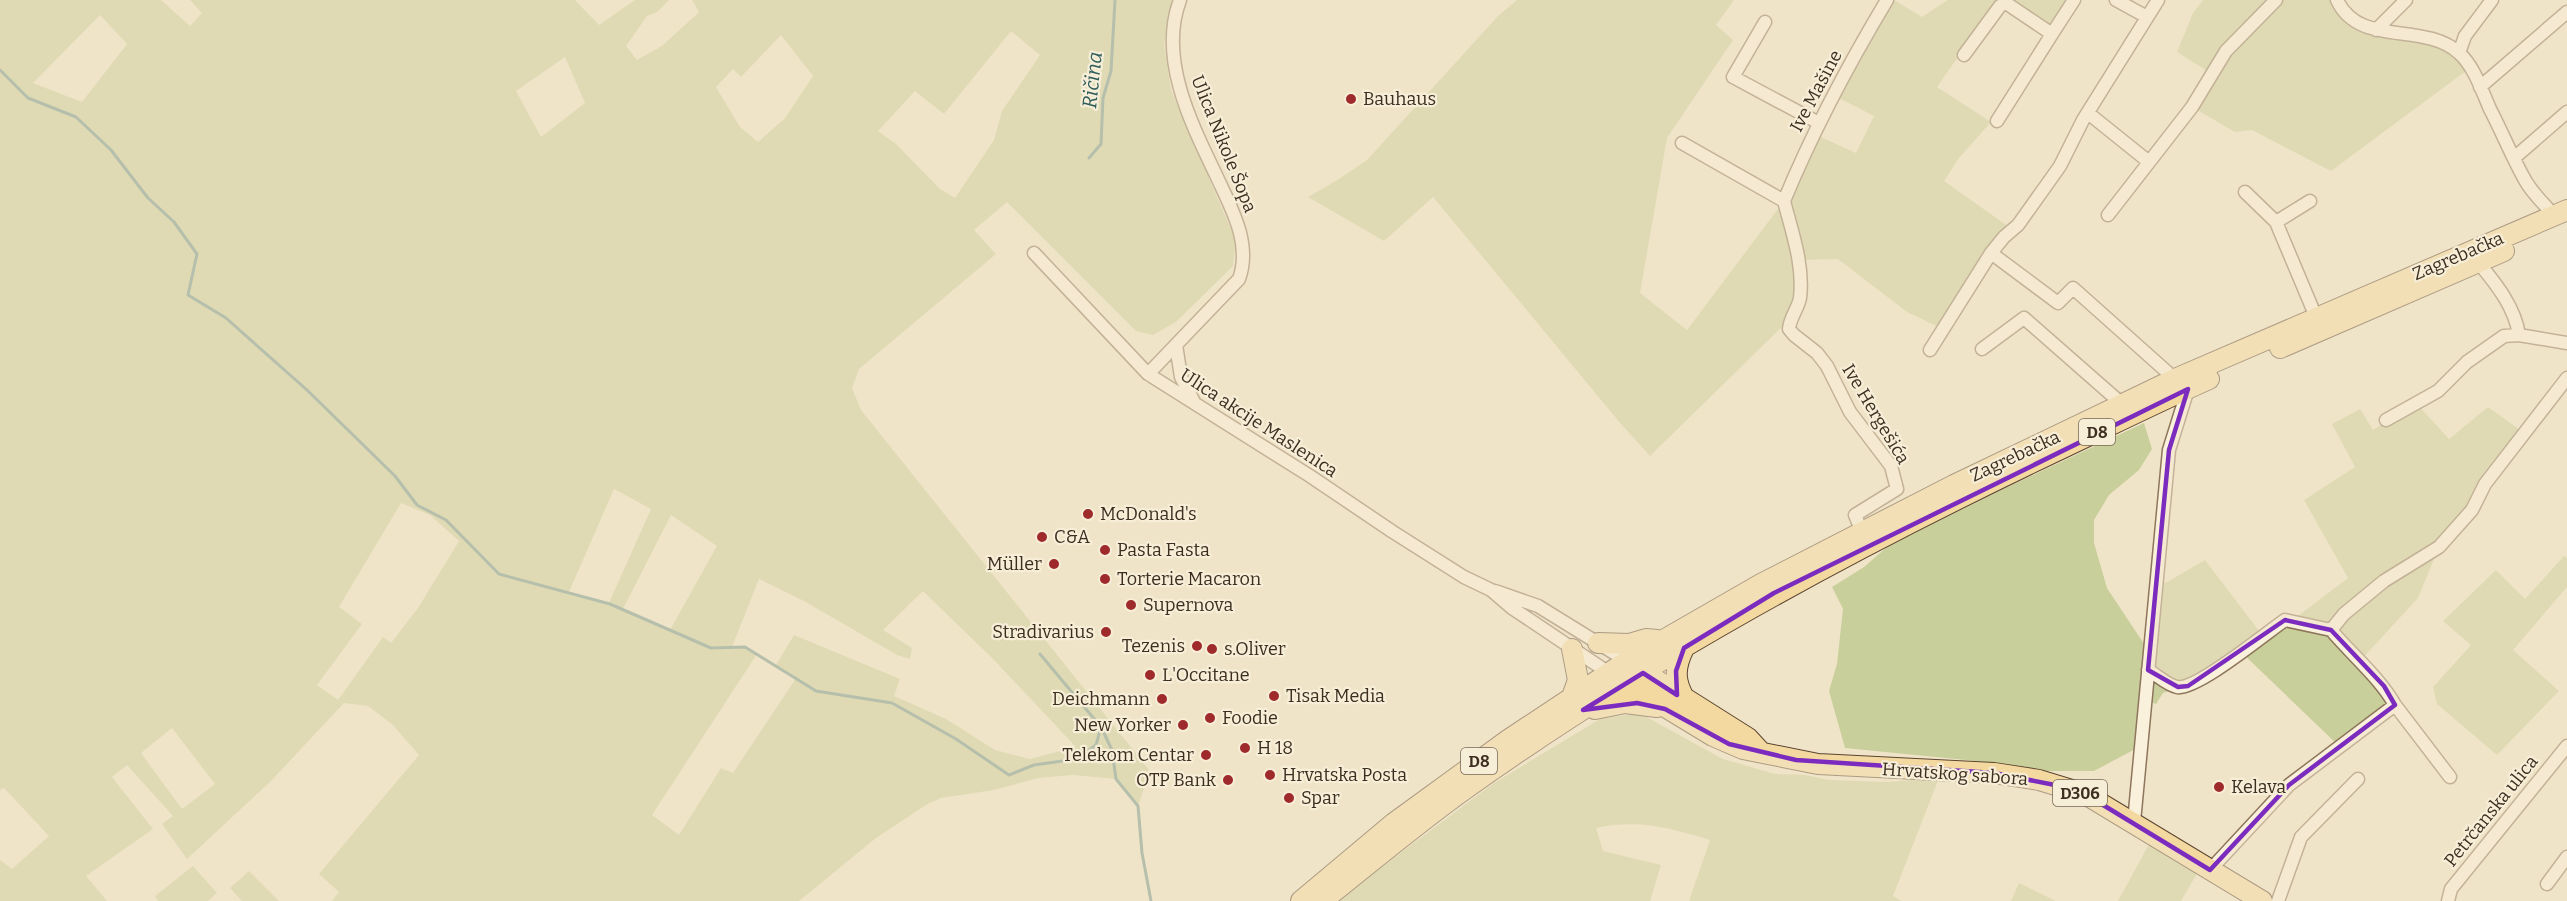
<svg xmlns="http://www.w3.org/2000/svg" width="2567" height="901" font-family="Bitter,serif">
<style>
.green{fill:#c9cf9b;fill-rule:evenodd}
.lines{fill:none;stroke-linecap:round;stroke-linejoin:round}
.stream{stroke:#6f938a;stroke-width:3}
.minor-casing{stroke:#8d765c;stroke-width:15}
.primary-casing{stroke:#5b4430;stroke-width:22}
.minor{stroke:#faf1dc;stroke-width:12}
.primary{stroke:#f3d9a0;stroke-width:20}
.marked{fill:none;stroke:#7b2cbf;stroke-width:4.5;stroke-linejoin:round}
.poi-dot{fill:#9e2a2b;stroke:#f7eed8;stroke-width:2}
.labels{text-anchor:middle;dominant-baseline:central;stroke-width:4.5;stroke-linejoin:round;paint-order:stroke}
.shield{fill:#f7eed8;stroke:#756857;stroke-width:1.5}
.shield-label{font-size:16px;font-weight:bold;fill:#3d2e20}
.street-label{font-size:18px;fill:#3d2e20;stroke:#f7eed8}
.poi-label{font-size:18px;fill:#3d2e20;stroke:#f7eed8;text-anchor:start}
.water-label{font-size:20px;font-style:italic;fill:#2f5d5a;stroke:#f7eed8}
</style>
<rect width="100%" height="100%" fill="#f0e4c8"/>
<path class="green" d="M0,0h161l29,26 12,-13 -12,-13h385l24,25 36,-25h34l-12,12 -10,4 -21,30 11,14 25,-14 37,-34 -7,-12h480l-8,45 7,45 65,151 -3,25 -57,56 -23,13 -17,-4 -129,-129 -33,28 22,24 -137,115 -7,19 9,22 289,361 -12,35 -22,-27 -43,-4 -35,3 -44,12 -53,8 -15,7 -50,33 -77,63h-467l7,-9 -20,-18 100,-119 -27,-31 -24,-18 -24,-3 -73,78 -84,78 -25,-35 11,-8 -46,-51 -15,12 41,52 -67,47 21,25h-107v-41l12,9 37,-33 -45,-48 -4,2zM100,15l27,29 -45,58 -49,-19zM1011,31l29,24 -38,56 -8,29 -39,58 -15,-9 -44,-45 -18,-13 37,-40 29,23zM781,35l32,41 -28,42 -27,24 -18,-15 -24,-40 17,-18 8,8zM565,57l20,46 -44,34 -25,-46zM614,489l37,20 -42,94 -40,-11zM401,503l29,12 29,26 -41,67 -27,35 -8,-6 -45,63 -21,-15 45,-61 -23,-17zM671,515l46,31 -47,84 -47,-21zM759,579l45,22 93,54 13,4 2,-11 -29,-18 40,-39 71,69 82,87 -46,12 -35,-9 -49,-31 -52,-23 6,-17 -106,-44 -18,30 20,13 -63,95 -12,-5 -42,67 -27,-20 105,-161 -12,-7h-13zM172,728l43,56 -33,25 -41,-56z
M1517,0h217l-18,25 17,15 -66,98 -27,155 47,37 97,-129 30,-67 42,19 18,-37 -41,-21 54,-95h7l28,17 26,-17h50l-61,87 54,35 -32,36 -15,23 68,48 -69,100 -36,-17 -69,-53 -39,1 1,11 -10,48 -140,137 -29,-32 -188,-227 -49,44 -76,-44 31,-18 28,-19 131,-144z
M2008,0h66l-22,34z
M2203,0h134l18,22 85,19 30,27 -139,103 -79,-41 -17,2 -43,-25 20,-33 -35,-22 16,-39z
M2416,403l33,36 39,-32 35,25 -84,115 -21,51 -59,64 36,43 -55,42 -100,-96 -38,28 -39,14 -7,11 -10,-4 -5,46 -47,25h-48l-50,-8 -151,-15 -16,-57 8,-27 6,-55 -11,-22 32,-20 23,-20 61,-32 196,-92 8,26 -13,21 -30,25 -15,25v23l13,45 43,65 6,-67 13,-5 36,-21 61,80 82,-62 -44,-78 51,-33 -23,-43 28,-15 13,21z
M2564,556l3,2v29l-54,63 46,41 -62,64 -60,-51 -4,-17 38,-42 -28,-24 53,-51 29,29z
M1639,713l84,46 52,15 30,1 24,5 59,2 51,-4 -46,118 9,5h-213l21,-61c-41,-12 -70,-21 -114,-12l7,23 58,14 -11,36h-314l158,-118 106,-64z
M2154,835l48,30 -21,36h-63z
M193,866l24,27 -9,8h-50l-3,-5z
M249,871l30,30h-37l-12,-13z
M2019,883l37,18h-45z"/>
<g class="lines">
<path class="stream" d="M0,70l28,28 48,19 35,33 37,48 26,24 23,32 -9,41 38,23 81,72 88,86 22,29 29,15 53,54 111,30 101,44 34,-1 71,44 76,12 64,36 53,36 25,-10 43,-6 19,-14 5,-18
M1089,158l12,-14 2,-46 8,-27 4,-71
M1040,654l61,73 11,23 4,29 22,27 4,47 9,48"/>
<g class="minor-casing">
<path id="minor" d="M2116,0l31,17
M2337,0c22,48 87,21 122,53 15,13 23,38 31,56 12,23 22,48 35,71 7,13 19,24 29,35
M1765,22l-32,55 86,46
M2376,30l30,-30
M2459,53l6,-17 27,-36
M1964,55l36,-49 6,-3 46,31 22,-34
M2480,87l87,-75
M2088,113l61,49
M1997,121l55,-87
M1682,143l102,58
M2514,158l53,-46
M2245,192l31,30 40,95
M1784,201c8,31 20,64 16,97 -2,11 -10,19 -11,31l5,6 23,18 10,13 23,46 41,54 6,23 -42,26 7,17
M1784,201c29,-70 64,-136 103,-201
M2108,215l84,-108 34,-56 50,-51
M2276,222l34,-21
M1034,253l114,121 162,102 83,56 71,45 27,13 21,18 97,65
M1991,253l67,50 15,-15 102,91
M2478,262c18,22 37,45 41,73
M1176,345l5,32 13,25
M1982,349l42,-31 98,86
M1930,350l61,-97 13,-16 14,-12 42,-59 23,-46 75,-120
M1148,374l91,-95c13,-36 -8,-71 -23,-104 -25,-52 -58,-117 -36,-175
M2386,420l52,-29 29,-29 37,-26 15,-1 48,8
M1495,591l43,15 89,55
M2148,670c9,5 19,15 29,17 19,4 89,-54 108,-67l46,10
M2395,705l55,72
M2134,822l35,-372 19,-61
M2210,870l79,-85 106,-80c-16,-28 -43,-50 -64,-75l13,-16 40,-33 55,-34 33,-37 13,-26 82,-106
M2547,884l20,-27
M2278,901l23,-64 57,-58
M2448,901l3,-12 116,-143"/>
</g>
<g class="primary-casing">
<path id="primary" d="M2280,348l224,-97
M1598,643l31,1 17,-5 11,1
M1684,648c-10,20 -10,34 2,53
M1572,649l6,31 -6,17
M1634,666l114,72 11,12
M1616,677l97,59 30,13 75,15 176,9 45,7 46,14 177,107
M1595,709l30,-6 32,4
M1301,901l93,-78 114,-83 119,-79 134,-77 193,-99 221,-106 392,-169
M1322,901c48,-38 94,-77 143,-112 184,-131 382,-238 585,-335 53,-25 105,-51 159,-75"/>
</g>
<use href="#minor" class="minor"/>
<use href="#primary" class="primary"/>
</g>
<path d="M0 0H2567V901H0ZM2188,389l-19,61 -21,220 30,17 10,-1 97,-66 46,10 53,56 11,19 -106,80 -79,85 -125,-76 -25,-8 -66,-13 -198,-13 -67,-16 -64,-35 -28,-6 -54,7 60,-37 34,22 -1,-24 8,-23 90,-55z" fill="#f0e4c8" fill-opacity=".55" fill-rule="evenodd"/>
<path class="marked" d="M2188,389l-19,61 -21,220 30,17 10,-1 97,-66 46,10 53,56 11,19 -106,80 -79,85 -125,-76 -25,-8 -66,-13 -198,-13 -67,-16 -64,-35 -28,-6 -54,7 60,-37 34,22 -1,-24 8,-23 90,-55z"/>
<g class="poi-dot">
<circle cx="1351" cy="99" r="6"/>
<circle cx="1088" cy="514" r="6"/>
<circle cx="1042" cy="537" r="6"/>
<circle cx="1105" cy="550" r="6"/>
<circle cx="1054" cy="564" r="6"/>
<circle cx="1105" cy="579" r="6"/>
<circle cx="1131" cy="605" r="6"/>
<circle cx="1106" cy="632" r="6"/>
<circle cx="1197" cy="646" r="6"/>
<circle cx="1212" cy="649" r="6"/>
<circle cx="1150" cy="675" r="6"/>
<circle cx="1274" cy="696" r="6"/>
<circle cx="1162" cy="699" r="6"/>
<circle cx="1210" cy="718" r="6"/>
<circle cx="1183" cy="725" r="6"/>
<circle cx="1245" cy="748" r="6"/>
<circle cx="1206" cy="755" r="6"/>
<circle cx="1270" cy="775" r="6"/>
<circle cx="1228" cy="780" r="6"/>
<circle cx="2219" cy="787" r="6"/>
<circle cx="1289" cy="798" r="6"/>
</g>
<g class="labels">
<g class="shield">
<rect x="2079" y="419" width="36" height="26" rx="4.5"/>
<rect x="1461" y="748" width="36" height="26" rx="4.5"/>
<rect x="2053" y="780" width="54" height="26" rx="4.5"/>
</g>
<g class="shield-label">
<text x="2097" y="432">D8</text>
<text x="1479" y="761">D8</text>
<text x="2080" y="793">D306</text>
</g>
<g class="street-label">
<text transform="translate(1816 91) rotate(-62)">Ive Mašine</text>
<text transform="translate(1224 144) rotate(68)">Ulica Nikole Šopa</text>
<text transform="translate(2458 256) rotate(-23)">Zagrebačka</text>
<text transform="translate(1876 414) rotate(59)">Ive Hergešića</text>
<text transform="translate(1259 423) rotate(33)">Ulica akcije Maslenica</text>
<text transform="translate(2015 456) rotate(-25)">Zagrebačka</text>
<text transform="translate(1955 774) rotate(4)">Hrvatskog sabora</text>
<text transform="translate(2491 811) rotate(-51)">Petrčanska ulica</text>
</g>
<g class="poi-label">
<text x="1363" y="99">Bauhaus</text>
<text x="1100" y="514">McDonald's</text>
<text x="1054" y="537">C&amp;A</text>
<text x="1117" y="550">Pasta Fasta</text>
<text x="1042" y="564" text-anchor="end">Müller</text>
<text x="1117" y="579">Torterie Macaron</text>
<text x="1143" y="605">Supernova</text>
<text x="1094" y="632" text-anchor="end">Stradivarius</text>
<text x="1185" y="646" text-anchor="end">Tezenis</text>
<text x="1224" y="649">s.Oliver</text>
<text x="1162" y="675">L'Occitane</text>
<text x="1286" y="696">Tisak Media</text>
<text x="1150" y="699" text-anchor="end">Deichmann</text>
<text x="1222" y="718">Foodie</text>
<text x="1171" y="725" text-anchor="end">New Yorker</text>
<text x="1257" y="748">H 18</text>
<text x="1194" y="755" text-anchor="end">Telekom Centar</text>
<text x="1282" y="775">Hrvatska Posta</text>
<text x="1216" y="780" text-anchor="end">OTP Bank</text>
<text x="2231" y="787">Kelava</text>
<text x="1301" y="798">Spar</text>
</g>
<g class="water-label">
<text transform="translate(1092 80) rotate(-84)">Ričina</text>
</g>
</g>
</svg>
